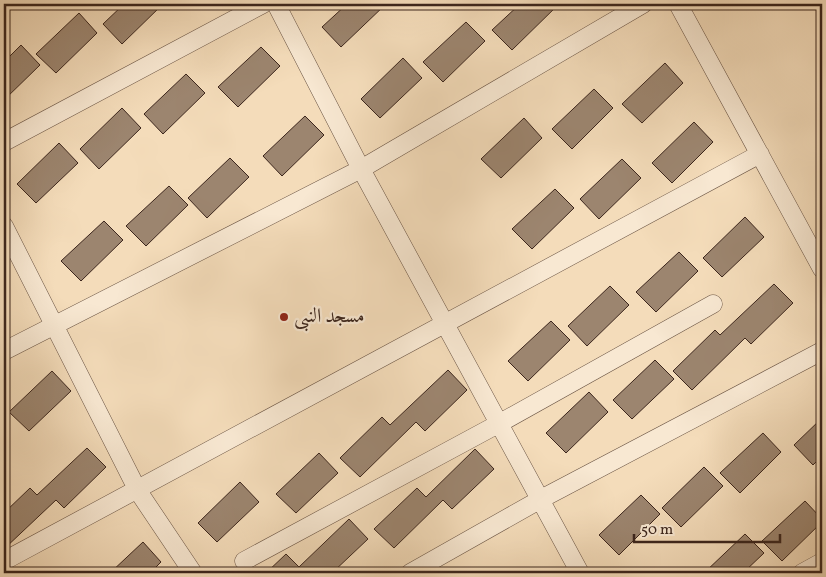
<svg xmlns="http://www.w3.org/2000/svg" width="826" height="577" font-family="Vollkorn,Amiri,serif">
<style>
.building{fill:#9c856f;stroke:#3c261d}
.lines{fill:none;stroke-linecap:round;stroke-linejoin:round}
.street-casing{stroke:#6a5444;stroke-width:19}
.street{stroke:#f8e8d2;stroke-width:18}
.poi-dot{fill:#8f2418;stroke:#f8e8d2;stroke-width:2}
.labels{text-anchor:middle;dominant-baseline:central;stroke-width:4.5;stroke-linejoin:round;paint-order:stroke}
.poi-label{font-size:20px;fill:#3c261d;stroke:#f8e8d2;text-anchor:start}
</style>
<rect width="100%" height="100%" fill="#f4dcba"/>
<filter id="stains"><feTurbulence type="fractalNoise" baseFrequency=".004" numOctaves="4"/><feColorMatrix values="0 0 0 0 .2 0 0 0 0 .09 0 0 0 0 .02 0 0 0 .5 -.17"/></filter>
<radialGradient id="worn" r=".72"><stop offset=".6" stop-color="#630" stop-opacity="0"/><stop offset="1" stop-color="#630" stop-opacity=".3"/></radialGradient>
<path class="building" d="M124,4h39l-41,40 -19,-20z
M347,4h39l-45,43 -19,-20z
M520,4h39l-47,46 -20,-20z
M79,13l18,20 -41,40 -20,-19z
M466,22l19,19 -42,41 -20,-20z
M21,45l19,20 -36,35v-38z
M261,47l19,19 -42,41 -20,-20z
M403,58l19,20 -42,40 -19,-19z
M665,63l18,20 -41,40 -20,-19z
M186,74l19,19 -42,41 -19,-20z
M594,89l19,19 -41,41 -20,-20z
M122,108l19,20 -42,41 -19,-20z
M305,116l19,19 -42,41 -19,-20z
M524,118l18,20 -41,40 -20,-19z
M694,122l19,20 -41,41 -20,-20z
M59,143l19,20 -42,40 -19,-19z
M230,158l19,19 -42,41 -19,-20z
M622,159l19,19 -42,41 -19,-20z
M169,186l19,19 -42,41 -20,-20z
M555,189l19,19 -42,41 -20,-20z
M745,217l19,20 -42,40 -19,-19z
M104,221l19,19 -42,41 -20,-20z
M679,252l19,19 -42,41 -20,-20z
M774,284l19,19 -42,41 -6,-6 -53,52 -19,-19 42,-41 5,5z
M610,286l19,19 -42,41 -19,-20z
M551,321l19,19 -42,41 -20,-20z
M655,360l19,19 -42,40 -19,-19z
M448,370l19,20 -42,41 -9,-9 -56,55 -20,-19 42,-41 8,8z
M52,371l19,20 -42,40 -20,-19z
M589,392l19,20 -42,41 -20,-20z
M822,418v38l-9,9 -19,-20z
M763,433l18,19 -41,41 -20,-20z
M87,448l19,19 -42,41 -8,-8 -52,49v-36l26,-25 7,7z
M475,449l19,20 -42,40 -9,-9 -49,48 -20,-19 43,-41 9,9z
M319,453l19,20 -42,40 -20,-19z
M704,467l19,19 -42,41 -19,-19z
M240,482l19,20 -42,40 -19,-19z
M641,495l19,19 -41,41 -20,-20z
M805,501l17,18v3l-40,39 -20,-20z
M349,519l19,20 -36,34h-66l20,-19 13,13z
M745,534l19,19 -21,20h-39z
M143,542l18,20 -11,11h-40z"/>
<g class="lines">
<g class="street-casing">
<path id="street" d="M276,4l85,165 219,404
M678,4l144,265
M4,142l259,-138
M4,226l134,265 55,82
M4,351l357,-182 282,-165
M4,561l756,-407
M244,561l256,-138 213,-119
M410,573l131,-74 281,-148
M802,573l20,-11"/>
</g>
<use href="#street" class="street"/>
</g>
<circle class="poi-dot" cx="284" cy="317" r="5"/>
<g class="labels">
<g class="poi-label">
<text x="294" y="317">مسجد النبی</text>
</g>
</g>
<rect width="826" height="577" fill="none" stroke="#f4dcba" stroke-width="20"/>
<rect x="5" y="5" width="816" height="567" fill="none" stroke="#3c261d" stroke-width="2.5"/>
<rect x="10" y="10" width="806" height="557" fill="none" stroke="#3c261d"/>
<path d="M634 534v8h146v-8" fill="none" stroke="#3c261d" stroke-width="2.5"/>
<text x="641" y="534" font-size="15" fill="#3c261d" stroke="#f8e8d2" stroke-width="4" paint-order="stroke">50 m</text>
<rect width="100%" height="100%" filter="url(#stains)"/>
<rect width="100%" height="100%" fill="url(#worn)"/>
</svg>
